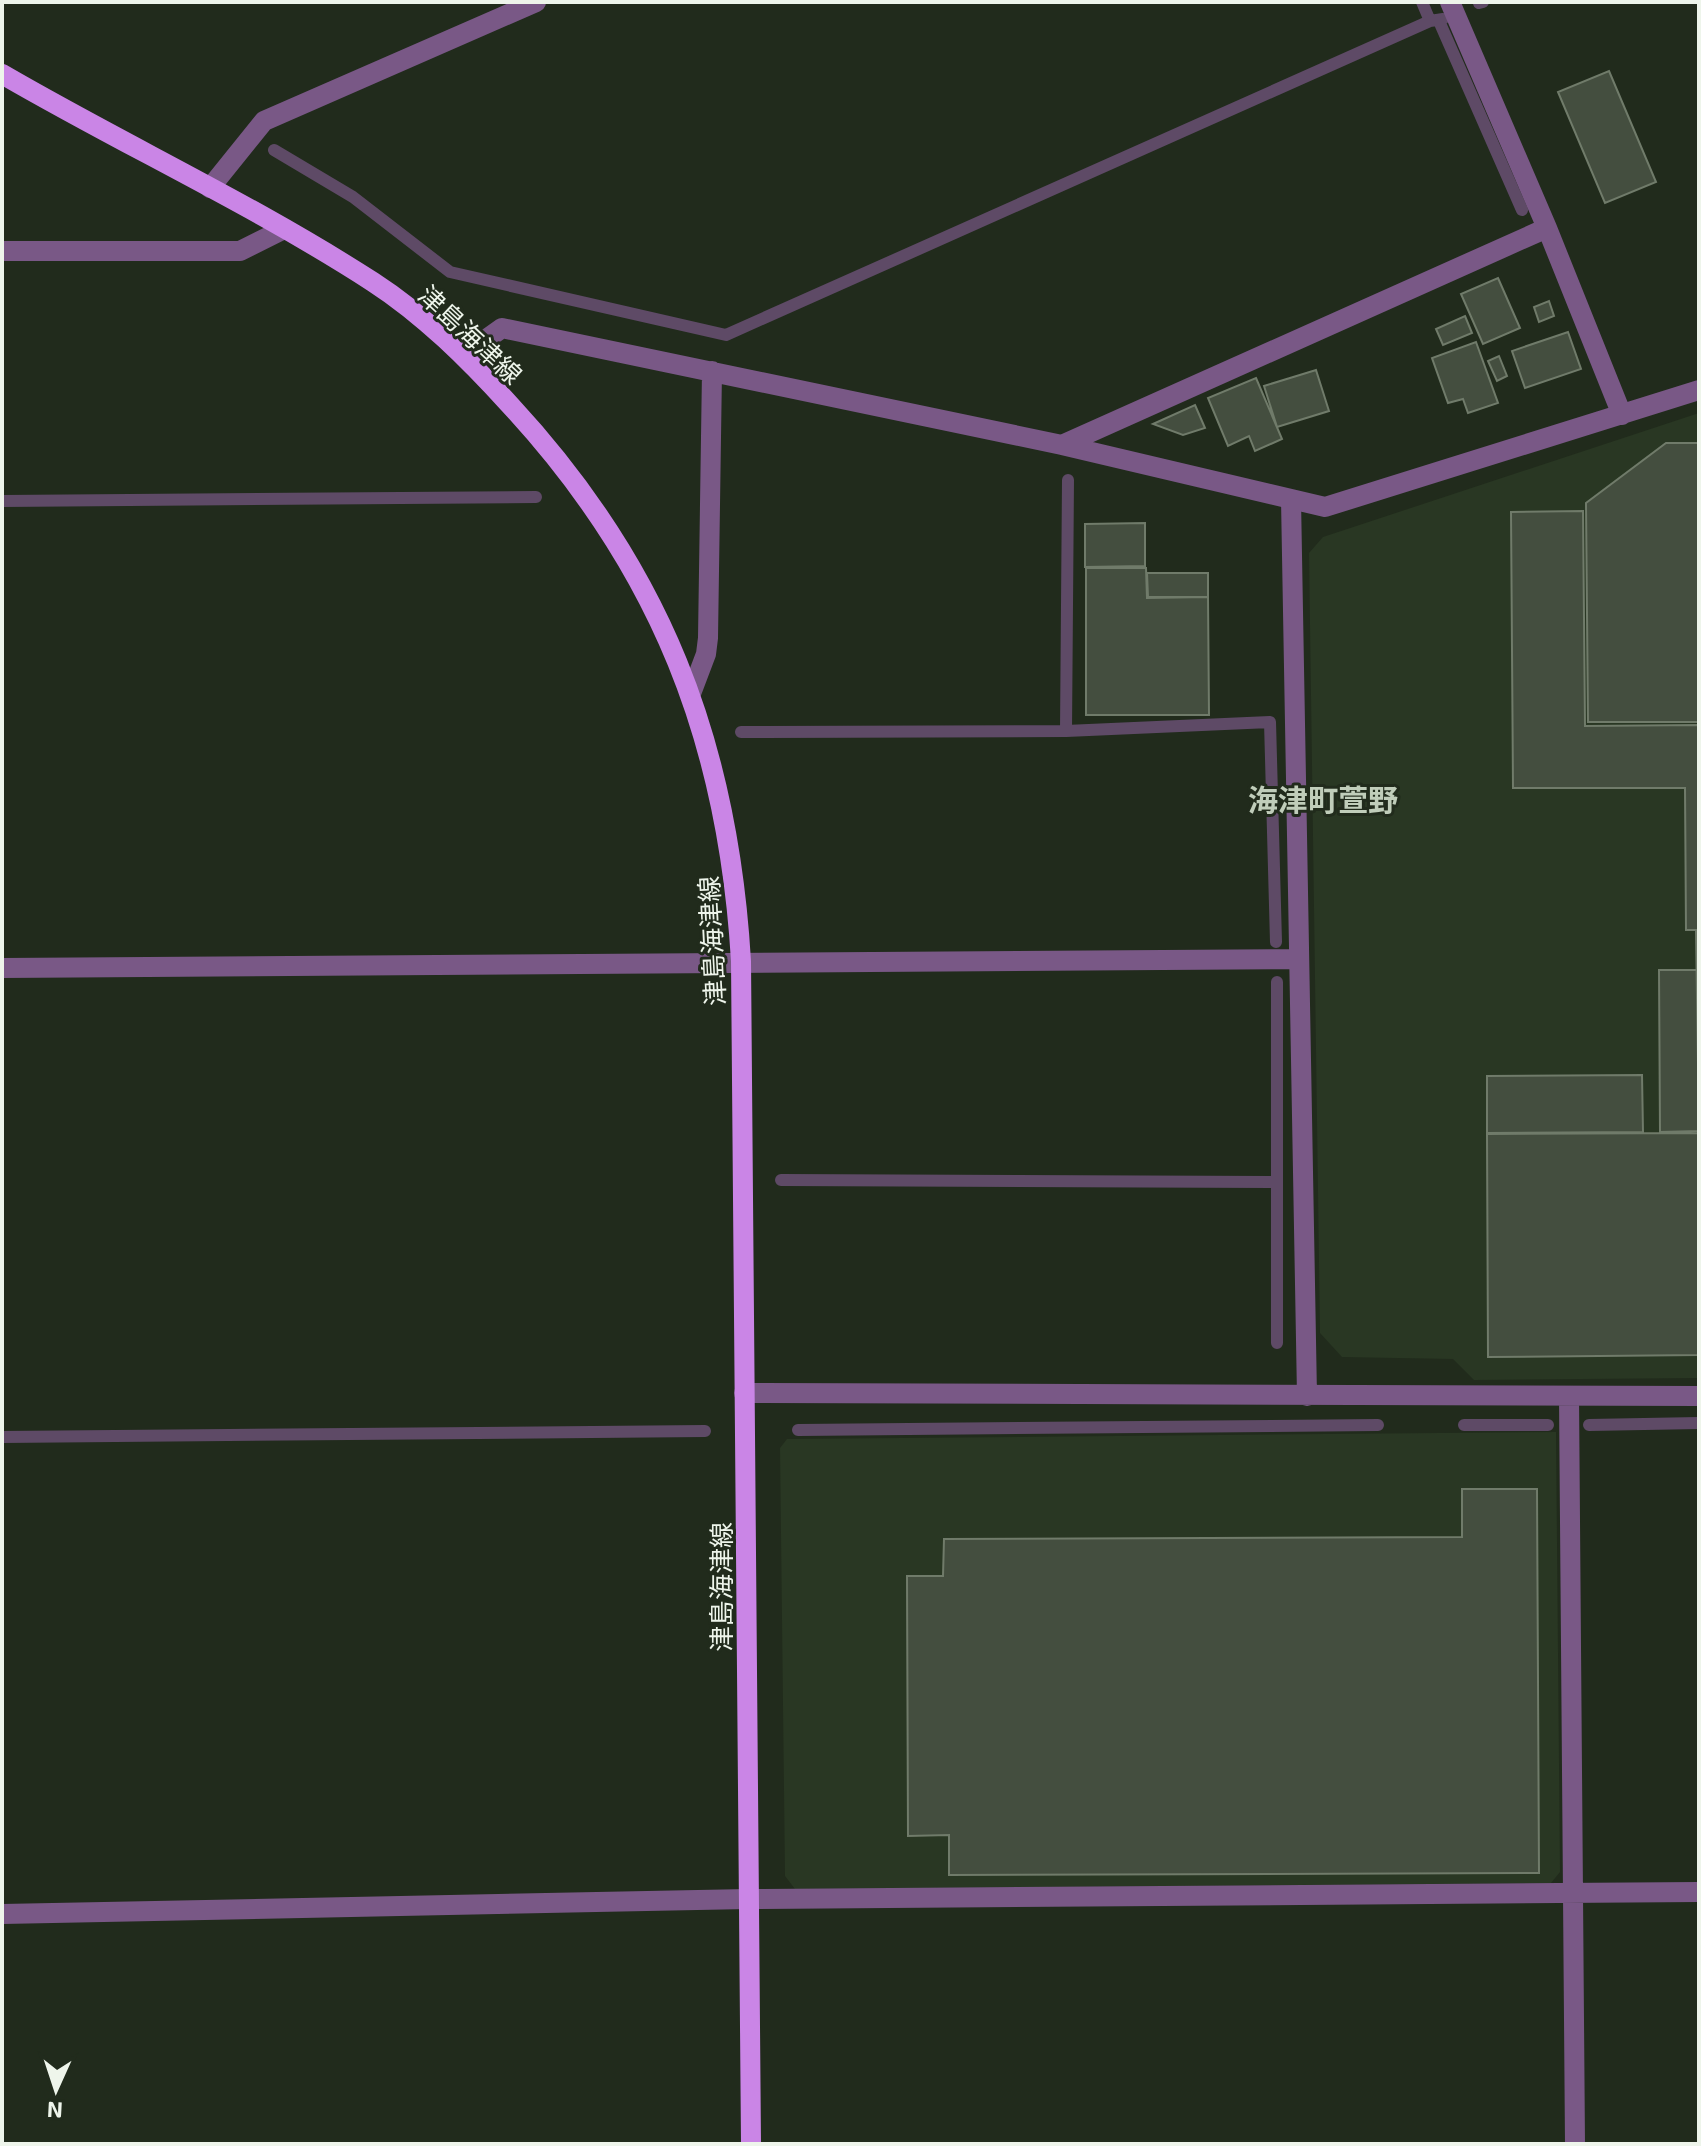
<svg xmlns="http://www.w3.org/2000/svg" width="1701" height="2146" font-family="'Exo 2','Noto Sans JP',sans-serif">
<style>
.built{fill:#293723}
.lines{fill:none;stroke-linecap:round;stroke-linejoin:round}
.stream{stroke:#5e4a66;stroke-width:12}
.building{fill:#444e3f;stroke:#707b6a;stroke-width:2}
.minor{stroke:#795886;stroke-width:20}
.major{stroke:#ca85e6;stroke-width:20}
.labels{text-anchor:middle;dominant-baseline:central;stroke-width:6;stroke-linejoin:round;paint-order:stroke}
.street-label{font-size:26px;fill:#eef5eb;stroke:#212b1c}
.quarter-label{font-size:30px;font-weight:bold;fill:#c0cdba;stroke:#212b1c}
</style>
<rect width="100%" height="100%" fill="#212b1c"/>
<path class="built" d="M1699,413v965l-225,2 -21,-21 -111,-2 -22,-24 -11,-780 14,-16z
M1556,1432l4,440 -9,11 -756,6 -10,-13 -5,-428 7,-9z"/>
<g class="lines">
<path class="stream" d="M1422,2l8,19
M1479,3l4,-1
M1439,21l83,189
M274,150l79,47 97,75 276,63 704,-314 13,-2
M1068,480l-2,251 204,-9 6,220
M2,501l534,-4
M741,732l325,-1
M1277,982v361
M781,1180l496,2
M1464,1425h84
M1589,1425l110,-2
M798,1430l580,-5
M2,1437l703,-6"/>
</g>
<path class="building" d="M1609,71l47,111 -51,21 -47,-111z
M1498,278l22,50 -37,16 -22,-50z
M1549,301l5,15 -15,6 -5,-15z
M1465,316l7,17 -29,12 -7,-16z
M1568,332l13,37 -56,19 -13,-37z
M1476,342l22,61 -30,10 -5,-14 -15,4 -16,-45z
M1499,356l8,20 -10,5 -9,-20z
M1316,370l13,41 -52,16 -13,-41z
M1256,378l26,61 -27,12 -6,-15 -21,10 -20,-48z
M1195,405l10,23 -22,7 -30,-11z
M1666,443h33v279h-111l-2,-219z
M1583,511l2,215 114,-1v205h-13l-1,-142h-172l-2,-276z
M1145,523v43l-60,1v-43z
M1086,568h60l1,30 61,-1 1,118h-123z
M1147,573h61v24h-60z
M1696,931l3,200 -39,1 -1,-162h38z
M1642,1075l1,57 -156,1v-57z
M1699,1133v222l-211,2 -1,-223z
M1462,1489h75l2,384 -590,2v-40l-41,1 -1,-260h36l1,-37 518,-2z"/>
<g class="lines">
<path class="minor" d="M1450,2l97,226 75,187
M210,188l54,-67 272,-119
M2,251h238l44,-22
M464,355l38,-27 560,117 263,62 374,-117
M1062,445l485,-217
M1291,499l16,897
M692,691l14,-37 2,-16 4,-267
M2,968l1297,-9
M744,1393l955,3
M1569,1396l6,748
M2,1914l746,-15 951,-7"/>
<path class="major" d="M2,74c122,71 252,131 371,208 51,33 96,78 137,123 151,163 218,337 231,556l10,1183"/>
</g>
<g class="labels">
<g class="street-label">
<text transform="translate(471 334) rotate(43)">津島海津線</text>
<text transform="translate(711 941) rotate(-93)">津島海津線</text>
<text transform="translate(720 1587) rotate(-90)">津島海津線</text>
</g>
<g class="quarter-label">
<text x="1323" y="799">海津町萱野</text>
</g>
</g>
<rect width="1701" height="2146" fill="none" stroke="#eef5eb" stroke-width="8"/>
<g transform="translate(56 2090) rotate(183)" stroke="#212b1c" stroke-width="6" paint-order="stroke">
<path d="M0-6L14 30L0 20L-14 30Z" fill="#eef5eb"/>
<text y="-12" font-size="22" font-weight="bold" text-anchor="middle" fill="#eef5eb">N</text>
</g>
</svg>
